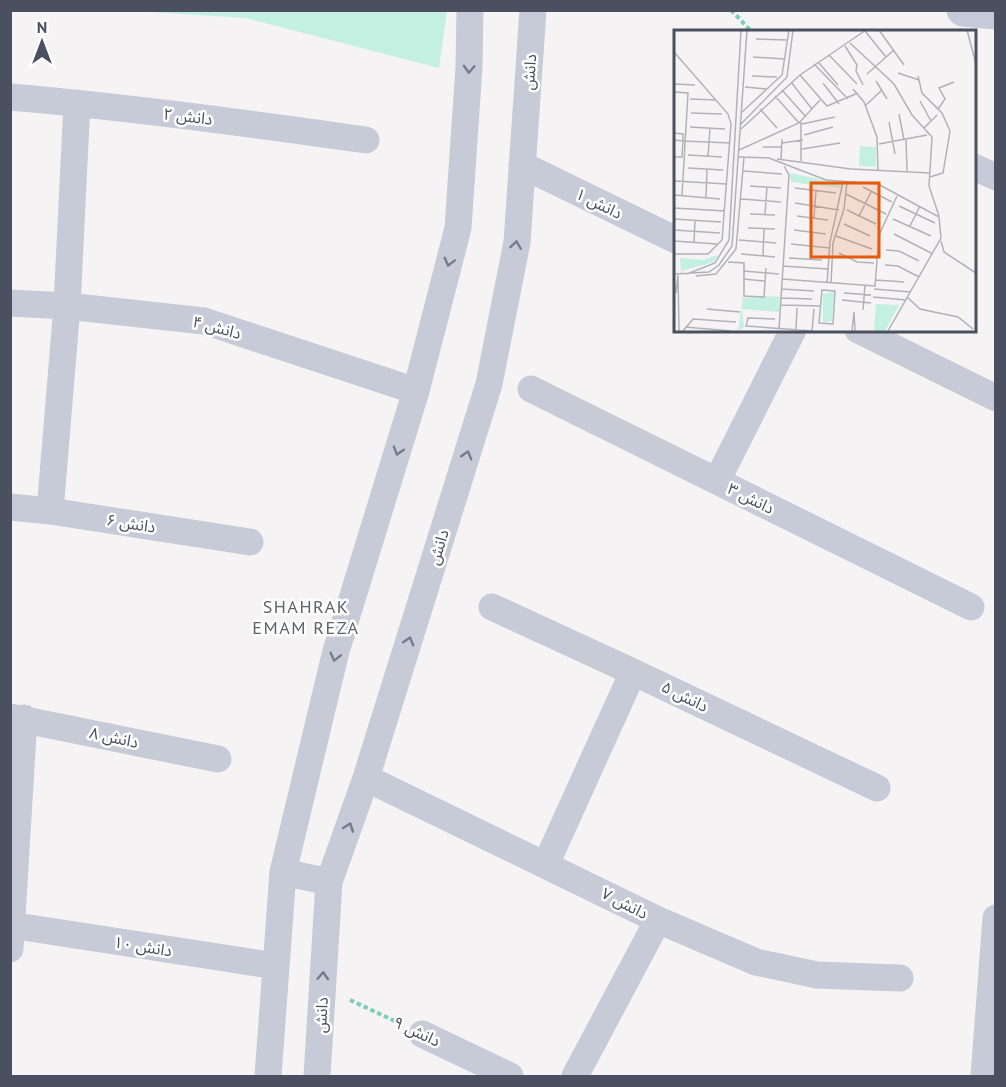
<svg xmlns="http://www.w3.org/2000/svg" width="1006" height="1087" font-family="'PT Sans','Noto Sans Arabic',sans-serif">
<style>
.green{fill:#c3f0e0}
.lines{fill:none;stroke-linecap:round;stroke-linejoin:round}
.path{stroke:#7bceba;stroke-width:4;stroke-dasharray:4.5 3;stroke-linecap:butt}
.minor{stroke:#c7cbd7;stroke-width:27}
.secondary{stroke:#c6cbda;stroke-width:33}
.oneway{stroke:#767b8a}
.labels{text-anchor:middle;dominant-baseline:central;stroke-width:5;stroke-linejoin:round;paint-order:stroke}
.street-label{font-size:16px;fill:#4a5060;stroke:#fff}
.neighbourhood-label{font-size:18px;letter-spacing:1.5px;fill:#5f6168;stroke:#fff}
.inset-road{fill:none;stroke:#b1b2b8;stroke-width:1.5}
.view{fill:#e8590c;fill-opacity:0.15;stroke:#e8590c;stroke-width:3}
.inset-edge{fill:none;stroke:#4a5060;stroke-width:3}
</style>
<rect width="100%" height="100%" fill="#f5f3f3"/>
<path class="green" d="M135,11h312l-8,57 -194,-50z"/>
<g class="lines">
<path class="path" d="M731,10l21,22
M350,1000l47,22"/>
<path class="minor" d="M10,97c119,10 237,26 356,43
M522,165l154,75
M974,167l22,10
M10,303l57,3 137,15 212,70
M858,330l138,68
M531,389l440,218
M717,481l76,-151
M10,507l40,4 200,31
M50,511l17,-205 10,-203
M492,607l141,65 244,116
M10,717l208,42
M366,778l292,142 98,42 61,13 83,3
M546,864l87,-192
M283,872l46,10
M10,925l266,41
M10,949l14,-231
M422,1034l88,42
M268,1076l15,-204 53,-221 80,-260 42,-163 11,-161 1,-57
M317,1076l12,-194 37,-104 123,-394 28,-142 16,-232
M575,1076l83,-156
M984,1076l12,-158"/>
<path class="secondary" d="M963,10l33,3"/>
</g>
<defs><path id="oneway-chevron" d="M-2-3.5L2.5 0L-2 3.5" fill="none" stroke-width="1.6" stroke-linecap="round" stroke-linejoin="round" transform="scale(1.5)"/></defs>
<g class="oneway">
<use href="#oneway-chevron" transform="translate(469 69) rotate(93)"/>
<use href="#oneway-chevron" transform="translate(516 245) rotate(-81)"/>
<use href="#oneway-chevron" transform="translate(449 262) rotate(104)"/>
<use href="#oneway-chevron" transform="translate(398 451) rotate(107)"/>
<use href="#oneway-chevron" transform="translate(467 455) rotate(-73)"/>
<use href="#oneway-chevron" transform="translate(409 641) rotate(-73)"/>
<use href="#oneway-chevron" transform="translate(335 657) rotate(104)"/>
<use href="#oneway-chevron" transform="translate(349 827) rotate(-70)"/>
<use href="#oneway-chevron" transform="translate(323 976) rotate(-87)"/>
</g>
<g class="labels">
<g class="street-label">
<text transform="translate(529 72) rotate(-86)">دانش</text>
<text transform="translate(188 116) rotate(7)">دانش ۲</text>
<text transform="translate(599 203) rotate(26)">دانش ۱</text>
<text transform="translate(217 327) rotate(15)">دانش ۴</text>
<text transform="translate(751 498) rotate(26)">دانش ۳</text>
<text transform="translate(131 523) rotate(9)">دانش ۶</text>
<text transform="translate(438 547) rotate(-73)">دانش</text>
<text transform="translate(685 696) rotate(26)">دانش ۵</text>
<text transform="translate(114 737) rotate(12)">دانش ۸</text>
<text transform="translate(625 903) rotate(27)">دانش ۷</text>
<text transform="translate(143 946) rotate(9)">دانش ۱۰</text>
<text transform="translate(321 1015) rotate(-87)">دانش</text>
<text transform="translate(417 1031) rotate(25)">دانش ۹</text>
</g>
<g class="neighbourhood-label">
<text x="306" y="606">SHAHRAK<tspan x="306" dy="21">EMAM REZA</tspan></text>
</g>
</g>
<g transform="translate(674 30)">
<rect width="302" height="302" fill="#f5f3f3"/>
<path d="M186,116l16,1v20l-17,-1zM116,143l51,11v4l-50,-6zM44,225l-4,7 -33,9 -1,-13 23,2zM160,262l-2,29 -9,1v-28zM92,266l14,1 -1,15 -37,-3 2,18 -6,4 5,-33zM202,274l23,1 -14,26h-11z" fill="#c3f0e0"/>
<path class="inset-road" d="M205,0l25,35M293,0l9,34M191,1l21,26M82,9l32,1M176,13l44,41 18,31 20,22 -3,49 10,30M171,16l12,19 -1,6 7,14M0,22l54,62 3,10 -9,116 -14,14h-34M155,25l28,29M79,27l31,2M144,32l20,23M140,34l34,35M224,43l21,7M193,44l27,-24M126,45l27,31 31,-13M78,46l25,1M244,46l4,17 20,20 8,18 -7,42 -13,4M202,51l11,18M117,52l21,27M149,53l16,21M0,54l21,1M71,57l22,2M179,59l11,13 13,35 1,34M108,60l24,27M0,62l14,1 -6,102M101,66l24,27M16,69l26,1M246,71l11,20M192,75l16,-15M86,79l17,19M264,79l7,-10 -6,-11 15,-6M17,83l31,1M67,83l41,-38 7,-45M225,84l5,26M215,92l6,32M67,94l46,-47 6,-47M128,94l33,-7M16,97l35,2M250,98l13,-13M67,99l59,-54 66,-45M0,103l9,1v7l-9,-1M130,105l29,-8M232,110l1,31M108,113l21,-3M205,114l48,-9M89,117h19M128,119l38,-6M65,120l60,-27 21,-23M14,125l34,2M34,126l2,-27M0,127h8l1,-16 47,2M65,127l30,1 57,22 52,4 61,33 2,21 -53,93M103,129l74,10 79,4M107,130l1,-21M127,131v-39M14,138l35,2M69,141l39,3M0,151l53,3M76,156l31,2M189,157l29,15M121,158l41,5M172,164l40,20M0,165l46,4M32,167l1,-28M67,169l40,3M121,173l44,7M225,176l36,17M0,178l51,3M173,180l29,14M76,184l25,1M91,184l2,-27M123,186l31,4M185,186l12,-24M140,188l2,-28M0,189l47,3M219,189l38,17M170,194l26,12M236,196l10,-20M74,198l27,1M0,200l46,3M120,200l32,4M220,204l39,20M162,206l36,13M65,210l37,3M0,211l43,3M267,211l3,11 32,21M20,212l1,-22M117,214l39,4M212,220l13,1 20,10M165,223l18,9 17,1M67,224l34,3M89,226l1,-27M115,228l33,2M137,229l1,-27M54,232l16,1v33l20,1 2,-29M211,235l13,1 21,11M109,236l45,3M69,241l36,3M0,244l35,-2 10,-7 13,-19 15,-216M13,244l28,-11 14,-23 12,-210M4,245l1,56M22,246l20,-2 20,-25 8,-92M69,249l22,2M108,249l93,7 4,-51 18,-39M202,250l28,2M153,253l3,-41 13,-60M157,253l2,-40 11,-34 3,-27M108,259l32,2M200,259l37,3M148,260l13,1 -2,33 -14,-1zM2,263l2,-18M170,263l27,2M199,267l33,3M233,267l13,12 38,8 15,12M107,268l31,1M168,270l29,3M107,275l40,1M33,279l33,3M189,280l2,-25M101,289l-27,-1 -2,8 66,5 2,-22M11,297l46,4M105,299l10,-154 -5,-9M122,300l1,-22M9,301l10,-12 43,3M178,301l2,-19 1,19"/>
<path class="view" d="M137,153h68v74h-68z"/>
<rect width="302" height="302" class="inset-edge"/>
</g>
<rect width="1006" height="1087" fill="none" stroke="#4a5060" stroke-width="24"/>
<g transform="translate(42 42)" stroke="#ffffff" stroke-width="4.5" paint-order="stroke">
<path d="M0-4.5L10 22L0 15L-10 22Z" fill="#4a5060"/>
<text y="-9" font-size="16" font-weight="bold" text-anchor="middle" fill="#4a5060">N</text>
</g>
</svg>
